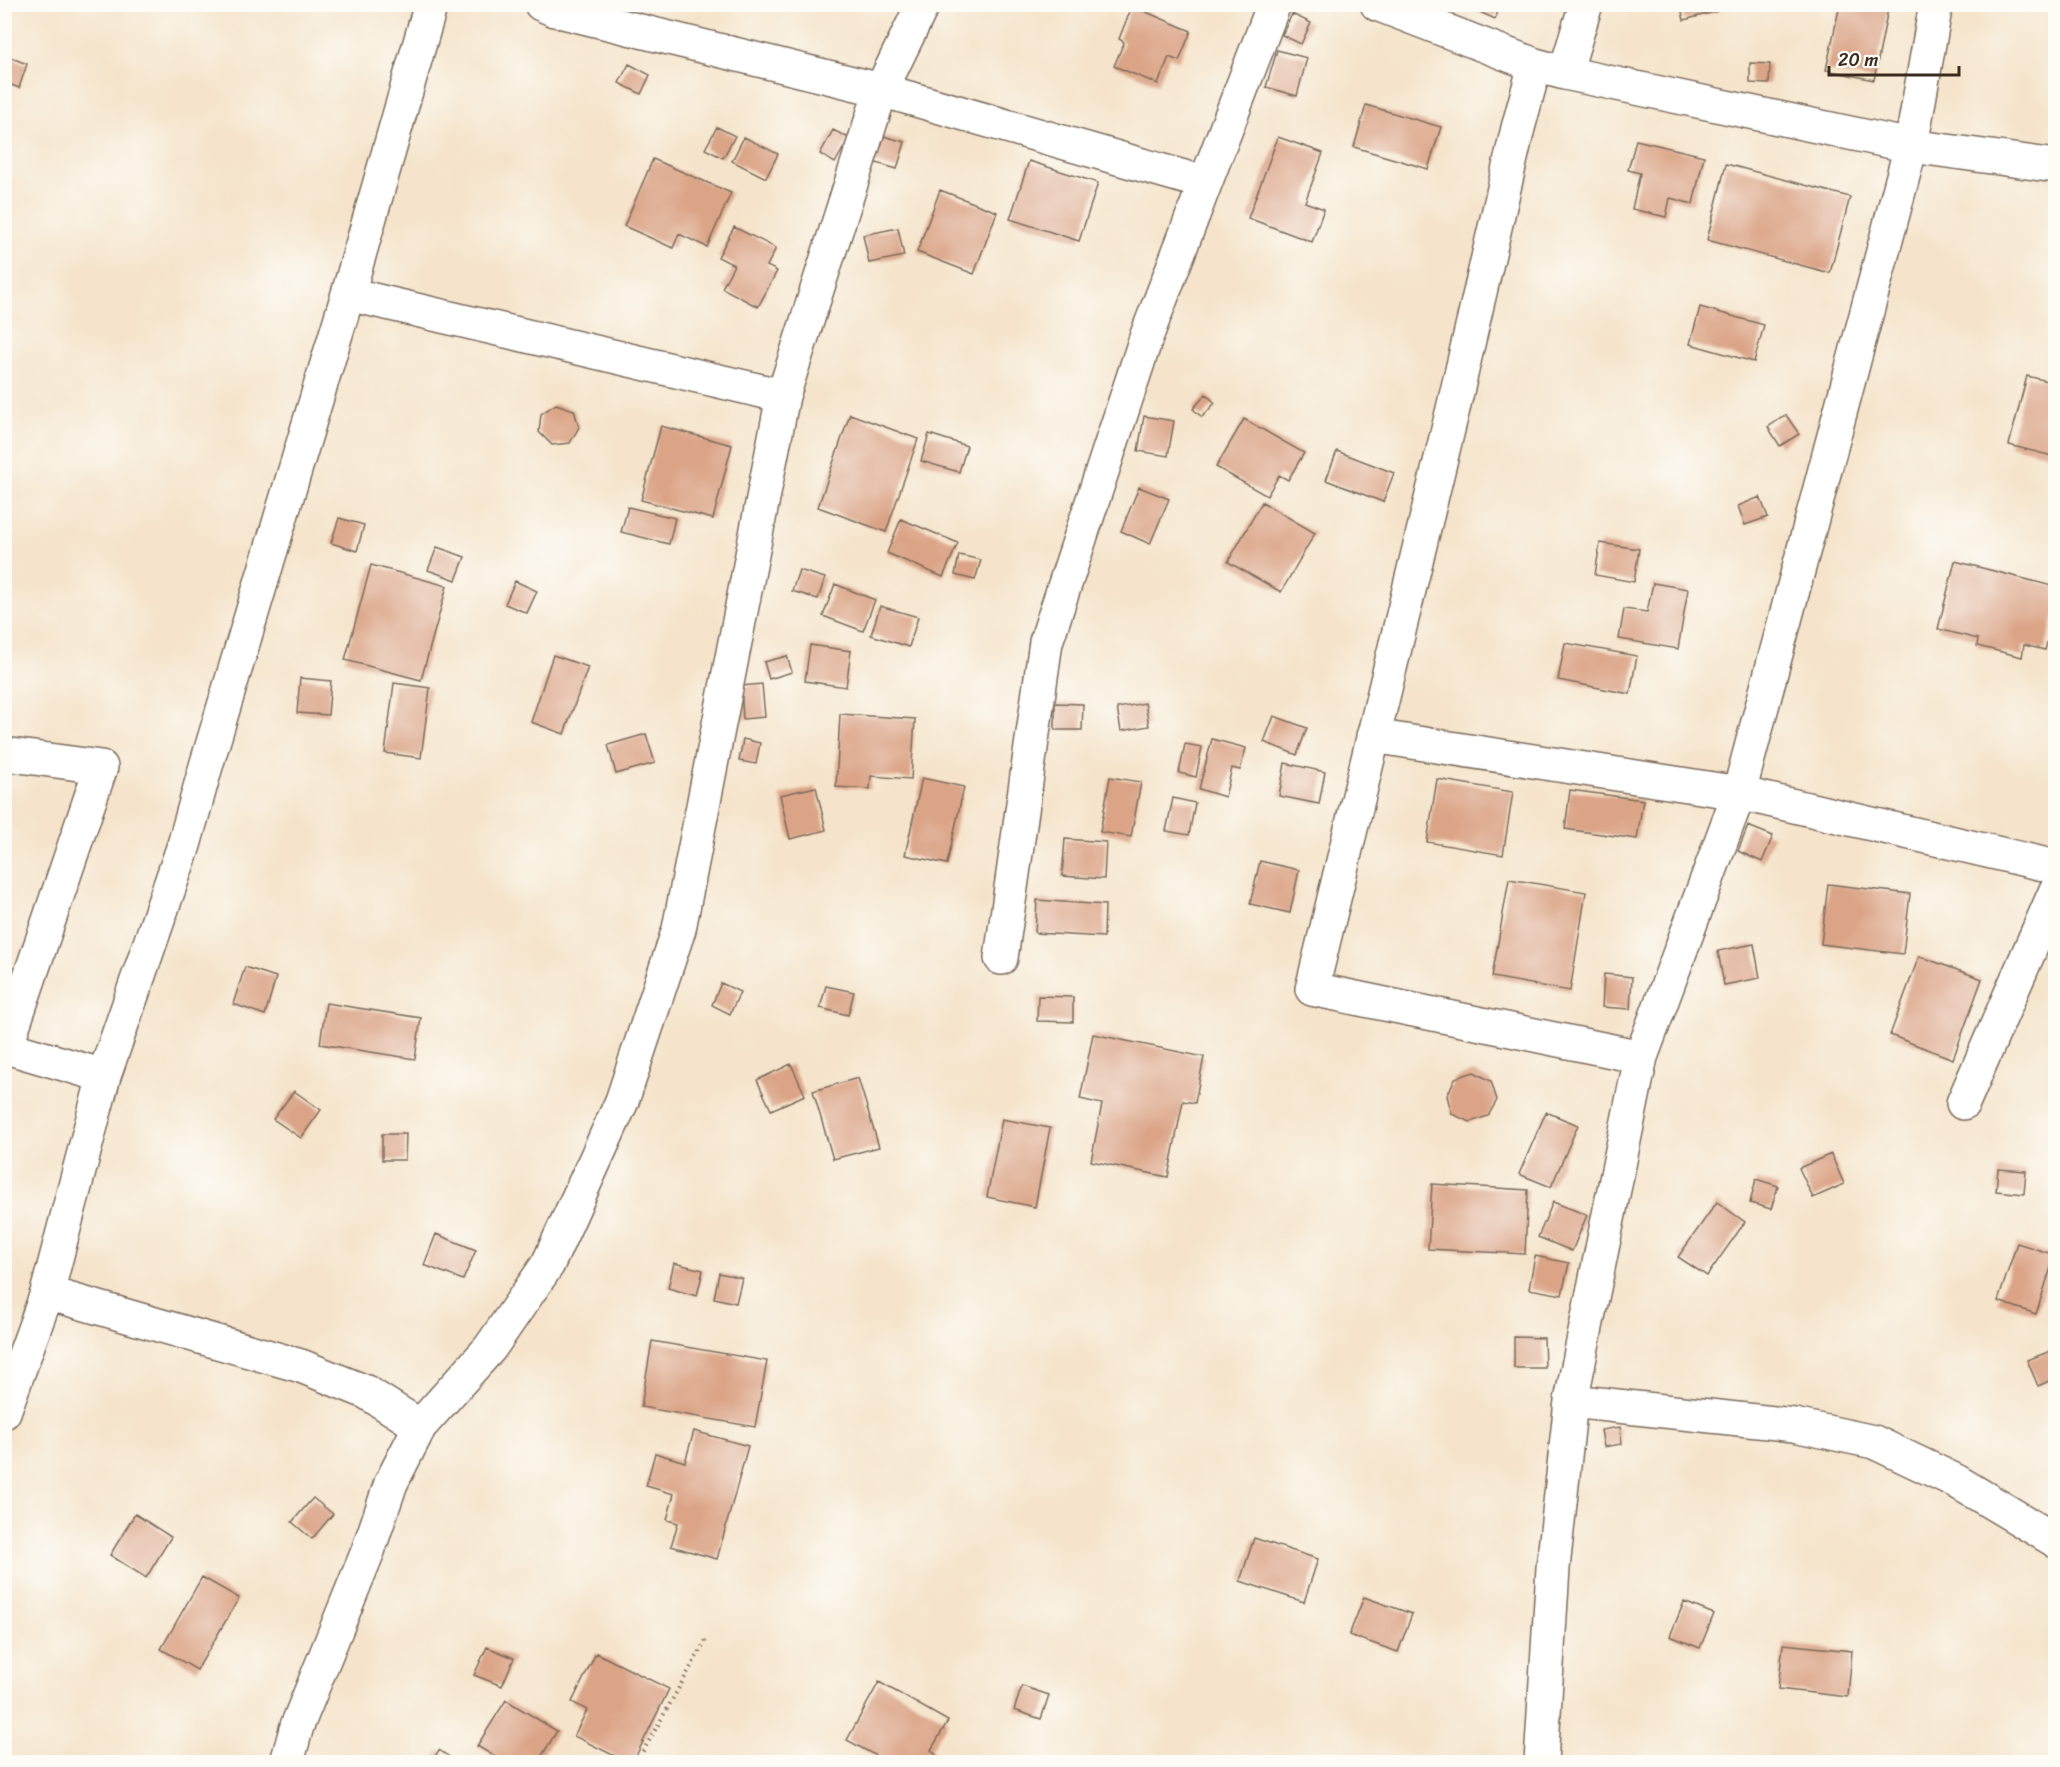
<svg xmlns="http://www.w3.org/2000/svg" width="2060" height="1767" font-family="Sriracha,sans-serif">
<style>
.building{fill:#dba487}
.lines{fill:none;stroke-linecap:round;stroke-linejoin:round}
.minor-casing{stroke:#7c6b5b;stroke-width:36}
.path{stroke:#7c6b5b;stroke-width:4;stroke-dasharray:1.5 4.5;stroke-linecap:butt}
.minor{stroke:#fff;stroke-width:33}
</style>
<rect width="100%" height="100%" fill="#fdfcf7"/>
<filter id="ink" filterUnits="userSpaceOnUse"><feTurbulence type="fractalNoise" baseFrequency=".0167" numOctaves="2"/><feDisplacementMap in="SourceGraphic" scale="12" xChannelSelector="R" yChannelSelector="G"/><feConvolveMatrix kernelMatrix="1 2 1 2 8 2 1 2 1" color-interpolation-filters="sRGB"/></filter>
<filter id="wash" filterUnits="userSpaceOnUse"><feTurbulence type="fractalNoise" baseFrequency=".008" numOctaves="4" result="noise"/><feDisplacementMap in="SourceGraphic" scale="24" xChannelSelector="R" yChannelSelector="G"/><feGaussianBlur stdDeviation="1.35" result="paint"/><feColorMatrix in="noise" values="0 0 0 0 0 0 0 0 0 0 0 0 0 0 0 0 0 1.4 0 .05"/><feComposite in="paint" operator="in"/></filter>
<g filter="url(#wash)">
<rect width="100%" height="100%" fill="#f5e4cb"/>
<g id="blocks">
<path class="building" d="M1462,4h39l-6,15z
M1680,4h36l2,7 -34,9z
M1840,4h49l-15,76 -48,-10z
M1132,6l59,25 -12,30 -10,-4 -11,27 -44,-18 10,-24 -5,-3z
M1292,14l19,9 -10,21 -19,-9z
M1277,50l30,8 -10,38 -31,-9z
M4,55l23,9 -8,24 -15,-6z
M1750,63l20,1 -1,20 -19,-1z
M629,64l21,11 -9,19 -22,-11z
M1366,105l75,22 -13,42 -74,-22z
M717,127l18,9 -12,22 -18,-9z
M833,130l16,8 -14,25 -15,-9z
M880,135l25,7 -8,27 -24,-7z
M744,137l34,17 -12,24 -34,-17z
M1278,137l45,16 -18,49 19,7 -12,33 -64,-24z
M1636,140l68,16 -11,48 -23,-6 -4,19 -34,-8 8,-36 -12,-3z
M653,159l78,34 -24,54 -28,-13 -6,14 -49,-22z
M1029,161l69,22 -19,58 -69,-22z
M1726,164l124,33 -20,76 -123,-33z
M940,190l57,22 -23,62 -57,-22z
M734,227l42,21 -9,18 10,5 -19,36 -36,-19 12,-23 -16,-8z
M898,228l6,28 -35,7 -6,-28z
M1700,307l64,18 -10,37 -64,-18z
M2027,376l29,7v74l-47,-12z
M1206,394l9,9 -13,14 -9,-8z
M556,404l18,6 5,17 -9,16 -18,2 -13,-13 2,-18z
M850,414l68,25 -32,93 -68,-25z
M1786,415l13,19 -19,12 -12,-19z
M1144,416l30,5 -6,35 -30,-5z
M1244,419l60,34 -16,27 -9,-5 -12,21 -51,-29z
M661,426l71,19 -19,74 -72,-19z
M929,434l38,12 -8,26 -38,-11z
M1337,451l57,22 -11,29 -57,-22z
M1139,487l30,12 -19,45 -29,-13z
M1760,497l8,20 -23,8 -7,-19z
M1262,502l53,31 -34,59 -53,-30z
M628,507l47,11 -6,26 -48,-12z
M339,518l25,7 -7,26 -26,-8z
M901,519l57,24 -15,34 -56,-24z
M1600,543l39,6 -5,33 -39,-7z
M437,547l28,10 -9,23 -28,-10z
M959,555l22,5 -6,20 -20,-5z
M1955,561l101,26v23l-11,40 -21,-5 -2,12 -45,-11 1,-7 -40,-10z
M371,565l76,21 -26,94 -76,-20z
M799,570l26,8 -7,21 -26,-8z
M515,581l22,10 -10,22 -22,-9z
M1653,583l35,6 -10,60 -59,-10 5,-30 23,3z
M835,584l40,16 -12,31 -40,-15z
M880,606l38,11 -9,30 -38,-12z
M1565,643l72,13 -7,38 -72,-14z
M810,645l41,6 -5,36 -41,-6z
M553,655l35,12 -24,67 -33,-12z
M787,656l5,16 -23,7 -5,-17z
M300,678l31,3 -3,34 -31,-2z
M394,683l36,5 -9,70 -36,-5z
M762,684l3,33 -22,2 -2,-33z
M1055,703l28,1 -1,26h-27z
M1145,703l4,23 -28,5 -4,-23z
M840,714l75,5 -4,60 -40,-3 -1,13 -34,-2z
M1274,716l33,12 -10,27 -33,-13z
M646,734l9,29 -39,11 -8,-29z
M743,739l17,4 -4,21 -17,-3z
M1212,739l34,9 -6,22 -8,-2 -7,29 -26,-8z
M1185,744l17,3 -6,30 -17,-4z
M1285,763l40,9 -6,32 -40,-8z
M1110,777l31,5 -10,55 -31,-5z
M922,778l42,9 -17,77 -42,-9z
M1437,779l76,13 -10,63 -76,-13z
M816,787l10,43 -36,9 -10,-44z
M1570,790l73,10 -6,39 -72,-10z
M1173,798l22,5 -6,32 -23,-4z
M1748,826l25,10 -11,26 -24,-11z
M1065,839l41,3 -2,37 -42,-3z
M1260,861l39,9 -9,43 -40,-9z
M1509,879l77,13 -16,99 -78,-14z
M1828,884l82,10 -7,60 -82,-10z
M1037,900l68,5 -1,32 -69,-4z
M1754,944l6,34 -36,7 -6,-34z
M1919,956l63,23 -29,80 -63,-24z
M245,967l31,10 -11,38 -32,-11z
M1604,974l28,3 -2,32 -28,-2z
M721,983l19,9 -10,22 -18,-9z
M826,986l28,6 -6,23 -28,-7z
M1038,996l35,1v25l-36,-1z
M326,1003l95,15 -6,41 -95,-15z
M1093,1034l111,23 -9,46 -12,-2 -15,76 -77,-16 11,-57 -22,-5z
M791,1064l14,31 -34,15 -14,-30z
M1474,1072l17,9 6,19 -9,16 -18,6 -18,-8 -5,-18 8,-18z
M858,1078l21,69 -46,12 -20,-68z
M294,1091l27,19 -20,28 -28,-19z
M1546,1112l32,13 -27,62 -32,-13z
M1002,1119l48,9 -15,79 -48,-10z
M382,1134h24l-1,26h-23z
M1831,1154l13,30 -31,14 -14,-30z
M1998,1169l28,2 -2,23 -28,-3z
M1756,1179l22,7 -7,23 -21,-6z
M1432,1184l96,6 -3,64 -97,-5z
M1553,1202l34,13 -15,36 -34,-14z
M1717,1202l28,20 -38,54 -29,-19z
M436,1234l40,16 -13,30 -39,-15z
M2017,1243l38,12 -19,59 -38,-13z
M1535,1256l34,7 -7,32 -33,-6z
M674,1263l29,7 -6,26 -29,-8z
M719,1273l23,5 -6,25 -22,-5z
M1514,1337l30,1 1,30h-31z
M652,1341l115,20 -12,66 -114,-20z
M2056,1349v29l-18,8 -11,-26z
M1620,1427l2,17 -18,3 -3,-17z
M694,1431l54,15 -31,113 -46,-13 7,-23 -11,-3 7,-26 -28,-8 9,-33 30,9z
M313,1498l20,16 -21,25 -20,-17z
M135,1514l36,23 -25,41 -36,-23z
M1254,1538l64,21 -14,43 -64,-21z
M202,1577l37,21 -42,72 -36,-21z
M1364,1597l48,17 -14,38 -49,-17z
M1684,1602l30,12 -14,34 -30,-12z
M1783,1644l69,7 -4,46 -70,-8z
M487,1647l27,11 -12,28 -28,-11z
M596,1653l73,36 -36,73h-6l-53,-26 13,-26 -15,-8z
M879,1682l69,39 -17,29 10,10 -1,2h-53l-40,-22z
M1022,1686l27,9 -8,24 -27,-9z
M506,1700l51,31 -19,31h-34l-27,-16z
M439,1750l18,12h-26z"/>
</g>
</g>
<g filter="url(#ink)">
<use href="#blocks" fill-opacity="0" stroke="#7c6b5b" stroke-width="1.5"/>
<g class="lines">
<g class="minor-casing">
<path id="minor" d="M541,4l14,6 326,80 324,93
M1377,4l158,61 30,8 346,73 145,20
M1535,65l-17,63 -65,281 -141,580 329,68
M1565,73l21,-69
M348,294l435,102
M1373,736l366,57 317,74
M4,754l97,13 -95,280 98,29
M1001,958l45,-316 101,-307 127,-331
M1963,1103l93,-213
M47,1293l254,73 65,26 54,34 70,-78 58,-84 74,-163 57,-172 104,-533 98,-306 42,-86
M1571,1401l223,24 80,17 82,39 100,60
M4,1412l43,-119 57,-217 80,-231 22,-79 142,-472 83,-290
M287,1762l10,-36 71,-175 23,-68 29,-57
M1541,1762l12,-194 18,-167 70,-344 98,-264 172,-647 25,-142"/>
</g>
<path class="path" d="M637,1762l69,-122"/>
<use href="#minor" class="minor"/>
</g>
</g>
<rect width="2060" height="1767" fill="none" stroke="#fdfcf7" stroke-width="24"/>
<path d="M1829 66v9h130v-9" fill="none" stroke="#3b2a1e" stroke-width="3"/>
<text x="1838" y="66" font-size="18" fill="#3b2a1e" stroke="#fdfcf7" stroke-width="4.5" paint-order="stroke">20 m</text>
</svg>
